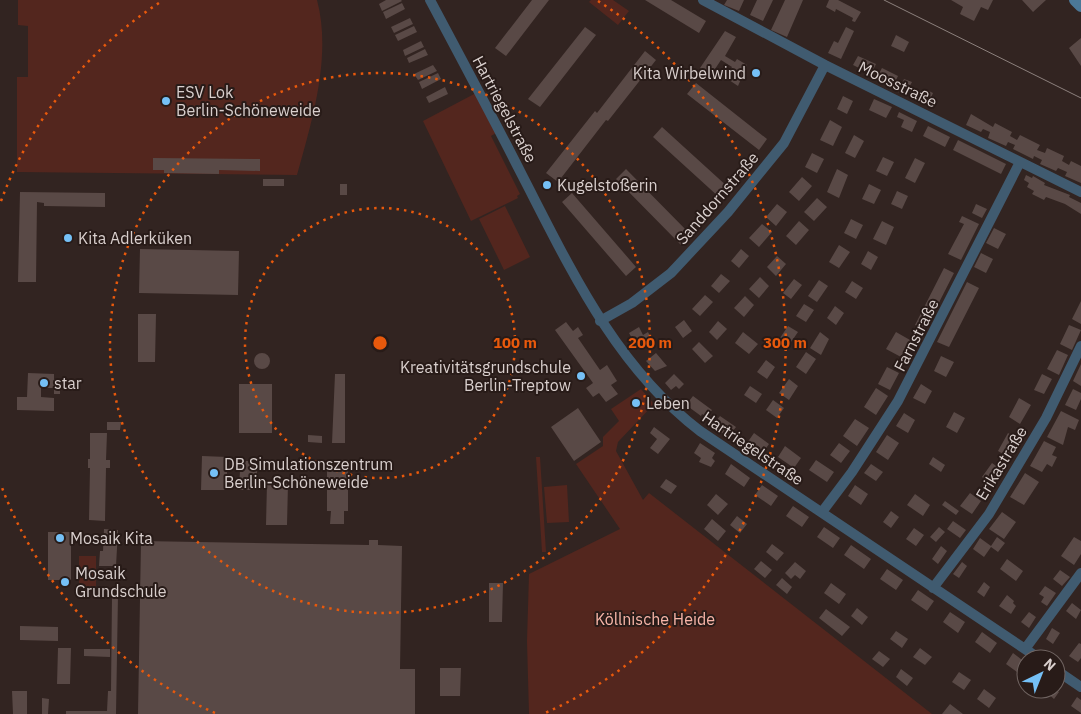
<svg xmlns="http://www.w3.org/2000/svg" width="1081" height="714" font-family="'IBM Plex Sans',sans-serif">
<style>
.green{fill:#53261e}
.building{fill:#594946}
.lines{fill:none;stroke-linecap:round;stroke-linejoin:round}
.minor{stroke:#405b70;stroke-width:10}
.secondary{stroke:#4b7898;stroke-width:12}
.tram{stroke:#8c807d;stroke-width:1}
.ring{fill:none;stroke:#e8590c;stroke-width:2.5;stroke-dasharray:2.5 5}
.poi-dot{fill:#75c0f6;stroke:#281b18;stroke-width:2}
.labels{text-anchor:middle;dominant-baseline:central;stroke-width:4;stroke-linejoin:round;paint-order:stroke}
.poi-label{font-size:16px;fill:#d9cfcd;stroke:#281b18;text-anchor:start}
.street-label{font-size:16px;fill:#d9cfcd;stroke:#281b18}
.park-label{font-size:16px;fill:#f8b5a8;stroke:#281b18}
.centre{fill:#e8590c;stroke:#281b18;stroke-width:2.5}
.ring-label{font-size:15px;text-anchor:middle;font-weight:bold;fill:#e8590c;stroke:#281b18;stroke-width:4;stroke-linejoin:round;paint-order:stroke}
</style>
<rect width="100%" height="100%" fill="#322421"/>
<path class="green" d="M18,0h299c15,56 -5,121 -20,175l-280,-3v-95h11v-51l-10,-1z
M591,0h22l16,11 -11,14 -29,-23z
M476,93l20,40 -5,3 29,58 -3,2 1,2 -47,23 -48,-100z
M505,206l25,51 -26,13 -25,-51z
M641,389l13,15 -36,38 -2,9 27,49 6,-7 283,221h-403l-2,-73 2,-67 91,-45 -44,-65 27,-18v-9l16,-16 -8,-12z
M536,457h4l6,95h-4z
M567,485l2,37 -22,1 -3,-36z
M79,556h17v31h-17z"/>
<path class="building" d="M386,0h15l1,1 -20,10 -3,-7z
M532,0h17l-43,56 -11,-8z
M645,0h26l35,21 -7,12z
M727,0h17l-5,11 -15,-6z
M757,0h16l-10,21 -13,-6z
M785,0h18l-16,37 -16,-7z
M829,0h9l23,12 -6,10 -3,-1 1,-3 -17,-9 -1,3 -9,-5z
M951,0h42l-5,10 -7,-3 -7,14 -14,-7 3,-7z
M1022,0h24l-13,12z
M402,3l3,6 -19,10 -3,-7z
M410,18l3,6 -19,9 -3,-6z
M414,26l3,6 -19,9 -3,-6z
M585,27l11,8 -56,72 -12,-8z
M846,27l8,4 -13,28 -13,-6 6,-12 4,2z
M725,31l11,6 -11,19 10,6 2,-3 10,6 -9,21 -12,-8 6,-11 -11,-7 -10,15 -11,-7z
M896,35l13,7 -5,10 -13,-6z
M1081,38v28l-12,-18z
M421,41l3,6 -19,9 -2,-6z
M425,49l3,6 -19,8 -2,-5z
M645,51l11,9 -48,61 -2,-1 -48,62 -12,-9 49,-62 2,2z
M858,56l18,8 -5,10 -18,-9z
M433,65l4,6 -19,9 -4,-6z
M882,68l16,8 -6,12 -15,-11z
M438,73l3,6 -19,10 -3,-7z
M904,79l8,3 -7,13 -7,-3z
M696,83l71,56 -8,11 -72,-56z
M445,87l3,7 -19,9 -3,-6z
M927,90l6,3 -4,9 -6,-3z
M843,96l10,5 -6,13 -10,-5z
M874,99l18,8 -6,11 -17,-8z
M899,112l18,9 -5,11 -11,-5 3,-7 -7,-3z
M971,114l22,13 2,-4 17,9 -2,4 7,4 3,-5 20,10 -3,5 8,3 2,-5 17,8 -2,5 7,4 2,-4 10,5v17l-16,-7 2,-4 -9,-4 -2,3 -16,-7 2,-4 -8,-4 -1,3 -20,-10 2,-4 -7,-3 -2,4 -18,-8 2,-6 -7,-3 -2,3 -15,-7z
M830,120l12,7 -9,19 -13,-6z
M928,126l22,11 -5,10 -22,-11z
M662,127l67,61 -9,10 -67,-61z
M854,135l10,6 -9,17 -10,-5z
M958,140l48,24 -5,10 -48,-24z
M812,153l12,6 -7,14 -12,-6z
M883,157l11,5 -7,14 -11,-5z
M153,158l107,1v12l-41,-1v4l-55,-1v-3h-11z
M915,158l10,5 -10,20 -10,-5z
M626,169l65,66 -10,10 -65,-66z
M837,169l11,6 -9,23 -12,-6z
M1026,175l6,3 1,-2 12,7 -1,2 26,10 -1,2 12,6v11l-16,-10 -19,-7 -2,3 -12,-6 2,-3 -7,-4 2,-4 -5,-3z
M802,177l10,9 -13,15 -10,-9z
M263,179h21v7h-21z
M340,184h7v11h-7z
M869,184l12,6 -7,14 -12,-5z
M897,191l11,5 -6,13 -11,-5z
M20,192l85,1v14l-61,-1v-3l-7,-1 -1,80h-18z
M572,193l64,74 -10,9 -64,-74z
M817,198l10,9 -13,14 -10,-9z
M777,204l10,8 -11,14 -10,-9z
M976,204l11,5 -5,9 -10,-5z
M962,216l17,8 -18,36 -13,-6 16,-30 -5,-2z
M851,219l12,6 -7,14 -12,-6z
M799,221l10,9 -13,15 -10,-9z
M882,221l12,6 -8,18 -13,-6z
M762,224l10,8 -13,15 -10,-9z
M994,228l12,6 -8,15 -12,-6z
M839,245l11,7 -11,16 -10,-6z
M140,249l99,2 -1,44 -99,-2z
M741,249l8,7 -10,12 -8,-7z
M868,251l10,6 -7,13 -10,-6z
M981,253l12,6 -7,14 -12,-6z
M777,256l9,8 -10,12 -9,-9z
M944,268l10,5 -29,57 -10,-5z
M721,274l9,7 -11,12 -8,-7z
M760,277l9,9 -10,12 -10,-9z
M794,279l8,6 -11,14 -8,-6z
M819,280l9,6 -11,16 -9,-6z
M852,281l11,7 -7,11 -11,-7z
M967,282l12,6 -30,59 -12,-5z
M705,295l8,7 -13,14 -8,-7z
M745,296l9,9 -10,12 -10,-9z
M1081,301v23l-9,-5z
M804,304l10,6 -8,12 -10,-6z
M835,306l9,7 -8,12 -9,-7z
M138,314h18l-1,48h-17z
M684,320l8,11 -9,7 -8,-11z
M718,321l9,8 -10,11 -8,-8z
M566,322l7,9 5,-4 5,8 -5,3 22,32 7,-5 10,16 -6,4 7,9 -12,8 -7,-9 -6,4 -7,-9 7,-5 -38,-53z
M1069,325l12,5 -9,20 -12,-6z
M788,326l10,6 -9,13 -9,-7z
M639,327l4,8 5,-3 2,4 -4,3 2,4 -10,6 -9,-16z
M743,332l15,12 -9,10 -14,-11z
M820,332l9,7 -8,16 -11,-7z
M896,332l14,8 -9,17 -15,-8z
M699,342l14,14 -8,7 -13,-14z
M1057,350l11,5 -9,20 -12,-6z
M806,352l10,7 -10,15 -10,-7z
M254 361a8 8 0 1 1 16 0a8 8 0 1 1-16 0Z
M656,353l11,13 -12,5 -9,-10z
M941,356l13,6 -8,15 -12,-6z
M766,360l9,7 -8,12 -10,-7z
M1081,364v22l-8,-5z
M887,367l12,6 -9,17 -12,-6z
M28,373l26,1v5h6v15h-6v-6h-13v9l13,1v13l-37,-1v-13h10z
M335,374h10v69h-13z
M674,374l10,10 -5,5 -3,-3 -5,4 -6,-7z
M1042,374l10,5 -8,15 -10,-4z
M789,379l9,7 -9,14 -10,-7z
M239,384h33v49h-33z
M921,384l11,7 -7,13 -12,-6z
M750,386l12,8 -6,9 -12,-8z
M876,388l12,8 -12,19 -12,-8z
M1073,389l8,4v6l-5,11 -11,-5z
M693,396l19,14 -5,7 -5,-3 -1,2 -15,-11z
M1019,398l12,7 -11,19 -11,-7z
M773,400l11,8 -7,10 -11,-8z
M578,408l23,34 -27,19 -23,-34z
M1061,411l18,9 -4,10 -7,-3 -5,18 -16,-8z
M954,412l11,6 -8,15 -11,-6z
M904,413l11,7 -7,13 -12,-7z
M720,416l16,11 -8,10 -16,-11z
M855,419l14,9 -12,18 -14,-10z
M107,422h14l-1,8h-13z
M654,427l16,12 -12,15 -8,-6 7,-9 -7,-6z
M90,433h17l-1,27h4v8h-4l-1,53 -16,-1 1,-52h-2v-9h2z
M754,433l15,11 -7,10 -15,-11z
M1008,433l12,7 -10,18 -12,-7z
M308,435l14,1v7l-14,-1z
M887,435l12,8 -11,17 -12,-8z
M1044,441l12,6 -4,8 5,2 -5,10 -5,-3 -5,8 -12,-6z
M700,443l15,10 -3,5 3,3 -4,6 -12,-5 2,-4 -7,-5z
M839,443l11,8 -9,12 -11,-8z
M785,446l16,12 -7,10 -16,-11z
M202,456l25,1v33h-26z
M933,457l12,8 -4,7 -12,-8z
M816,460l18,12 -7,10 -18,-12z
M236,461h21v29h-18l1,-20h-4z
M992,463l11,8 -9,14 -12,-8z
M731,464l19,14 -6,9 -19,-13z
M871,464l12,8 -7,9 -12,-8z
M327,470h21v41h-4v13h-14l1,-13h-4z
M1025,473l14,9 -15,23 -14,-8z
M666,479l11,7 -6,8 -11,-7z
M267,483l21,1 -1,41h-21z
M762,485l16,11 -7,10 -16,-11z
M855,485l13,9 -7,11 -13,-9z
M970,493l11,8 -9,13 -12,-8z
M716,494l12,10 -10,11 -11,-10z
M915,494l15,11 -7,11 -16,-11z
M945,501l14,10 -3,4 -14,-10z
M793,506l16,11 -7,10 -16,-11z
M891,511l8,6 -8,11 -8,-6z
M1002,512l14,10 -12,17 -15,-10z
M737,516l10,8 -7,9 -10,-8z
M712,519l14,12 -8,10 -14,-12z
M953,521l13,9 -6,8 -13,-9z
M824,527l16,11 -7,10 -16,-11z
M939,527l6,5 -9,10 -6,-5z
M914,528l10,7 -8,11 -10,-7z
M104,529l14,1 -2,36h-17l1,-15h3z
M48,532h23v48h-23z
M997,537l8,6 -7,9 -7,-5 -7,10 -11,-8 7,-11 11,8z
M1074,537l7,4v13l-7,11 -13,-9z
M369,540h9v5l24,1 -2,123h15v45h-277l3,-173 228,4z
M772,544l12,9 -7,8 -11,-9z
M851,545l20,14 -7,10 -20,-14z
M941,546l6,5 -9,13 -6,-5z
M1007,559l16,12 -7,10 -16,-12z
M761,561l11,9 -7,8 -11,-9z
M795,562l11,9 -6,8 -5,-4 -4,4 -6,-6z
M962,562l5,4 -8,12 -6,-4z
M887,569l16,11 -7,10 -16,-11z
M1060,570l10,7 -8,9 -9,-7z
M782,578l10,9 -5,7 -11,-9z
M984,582l6,5 -6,10 -7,-5z
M489,583h14l-1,39h-13z
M831,583l15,11 -7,10 -15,-11z
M1045,586l11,7 -9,13 -6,-4 3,-5 -5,-3z
M918,590l16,11 -7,10 -16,-11z
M112,595h6l-2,119h-50v-3h41l1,-20h3z
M1007,595l7,6 -1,2 3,3 -5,8 -12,-8z
M1072,603l9,7 -5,9 -10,-8z
M857,608l11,9 -6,8 -11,-9z
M826,609l24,18 -8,9 -23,-18z
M950,612l15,10 -7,11 -15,-11z
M1029,612l7,5 -7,11 -8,-6z
M20,626l38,1v14l-38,-1z
M1052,628l8,5 -7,11 -7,-5z
M896,631l12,8 -6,9 -12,-9z
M982,632l15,11 -7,10 -15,-11z
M1079,643l2,1v14l-3,4 -9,-6z
M58,648h13l-1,36h-13z
M920,648l12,9 -7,8 -12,-8z
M84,649h26v8l-26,-1z
M879,651l11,8 -7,8 -11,-8z
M1013,653l13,10v5l-5,7 -15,-11z
M440,668h21l-1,28h-20z
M901,669l12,9 -6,8 -11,-9z
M959,672l12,8 -7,10 -12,-8z
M1056,684l3,1 -4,5 4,2 -5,7 -11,-10h13z
M984,689l12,9 -7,10 -12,-9z
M12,691h15v23h-14z
M1077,697l4,3v13l-10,-7z
M42,698l7,1 -1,15h-6z
M950,704l13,10h-21z"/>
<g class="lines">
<path class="minor" d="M430,0c31,58 62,116 92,175 48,93 93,191 178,256l340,228
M703,0l122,65 256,127
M600,321l32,-18 39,-30 57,-61 56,-69 41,-78
M822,512l30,-40 46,-71 122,-239
M933,588l56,-74 57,-96 35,-72
M1025,649l56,-76
M1056,670l25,17"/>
<path class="secondary" d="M1075,0l6,6"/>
<path class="tram" d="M884,0l197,98"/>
</g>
<g class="ring">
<circle cx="380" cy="343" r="135"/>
<circle cx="380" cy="343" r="270"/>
<path d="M215 713A405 405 0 0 1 1 485M1 201A405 405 0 0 1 162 1M598 1A405 405 0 0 1 545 713"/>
</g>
<g class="poi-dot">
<circle cx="756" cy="73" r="5"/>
<circle cx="166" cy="101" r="5"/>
<circle cx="547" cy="185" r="5"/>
<circle cx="68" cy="238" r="5"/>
<circle cx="581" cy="376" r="5"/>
<circle cx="44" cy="383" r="5"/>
<circle cx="636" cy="403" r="5"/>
<circle cx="214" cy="473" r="5"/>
<circle cx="60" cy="538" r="5"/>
<circle cx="65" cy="582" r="5"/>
</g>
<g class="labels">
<g class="poi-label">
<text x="746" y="73" text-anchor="end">Kita Wirbelwind</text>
<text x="176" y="92">ESV Lok<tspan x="176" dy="18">Berlin-Schöneweide</tspan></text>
<text x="557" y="185">Kugelstoßerin</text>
<text x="78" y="238">Kita Adlerküken</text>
<text x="571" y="367" text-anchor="end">Kreativitätsgrundschule<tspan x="571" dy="18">Berlin-Treptow</tspan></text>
<text x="54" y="383">star</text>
<text x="646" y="403">Leben</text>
<text x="224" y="464">DB Simulationszentrum<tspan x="224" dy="18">Berlin-Schöneweide</tspan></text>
<text x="70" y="538">Mosaik Kita</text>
<text x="75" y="573">Mosaik<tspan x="75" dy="18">Grundschule</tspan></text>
</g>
<g class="street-label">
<text transform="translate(898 84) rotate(26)">Moosstraße</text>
<text transform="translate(505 109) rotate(62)">Hartriegelstraße</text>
<text transform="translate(717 198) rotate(-49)">Sanddornstraße</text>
<text transform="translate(916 335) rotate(-63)">Farnstraße</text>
<text transform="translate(753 448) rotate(34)">Hartriegelstraße</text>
<text transform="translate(1001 463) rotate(-59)">Erikastraße</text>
</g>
<g class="park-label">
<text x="655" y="619">Köllnische Heide</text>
</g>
</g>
<circle cx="380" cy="343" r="8" class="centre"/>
<g class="ring-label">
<text x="515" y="348">100 m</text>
<text x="650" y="348">200 m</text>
<text x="785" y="348">300 m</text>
</g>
<g transform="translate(1041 674) rotate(43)"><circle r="24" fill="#281b18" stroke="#6f6360"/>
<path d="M0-4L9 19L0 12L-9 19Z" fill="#75c0f6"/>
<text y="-8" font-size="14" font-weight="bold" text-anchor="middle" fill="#d9cfcd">N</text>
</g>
</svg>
